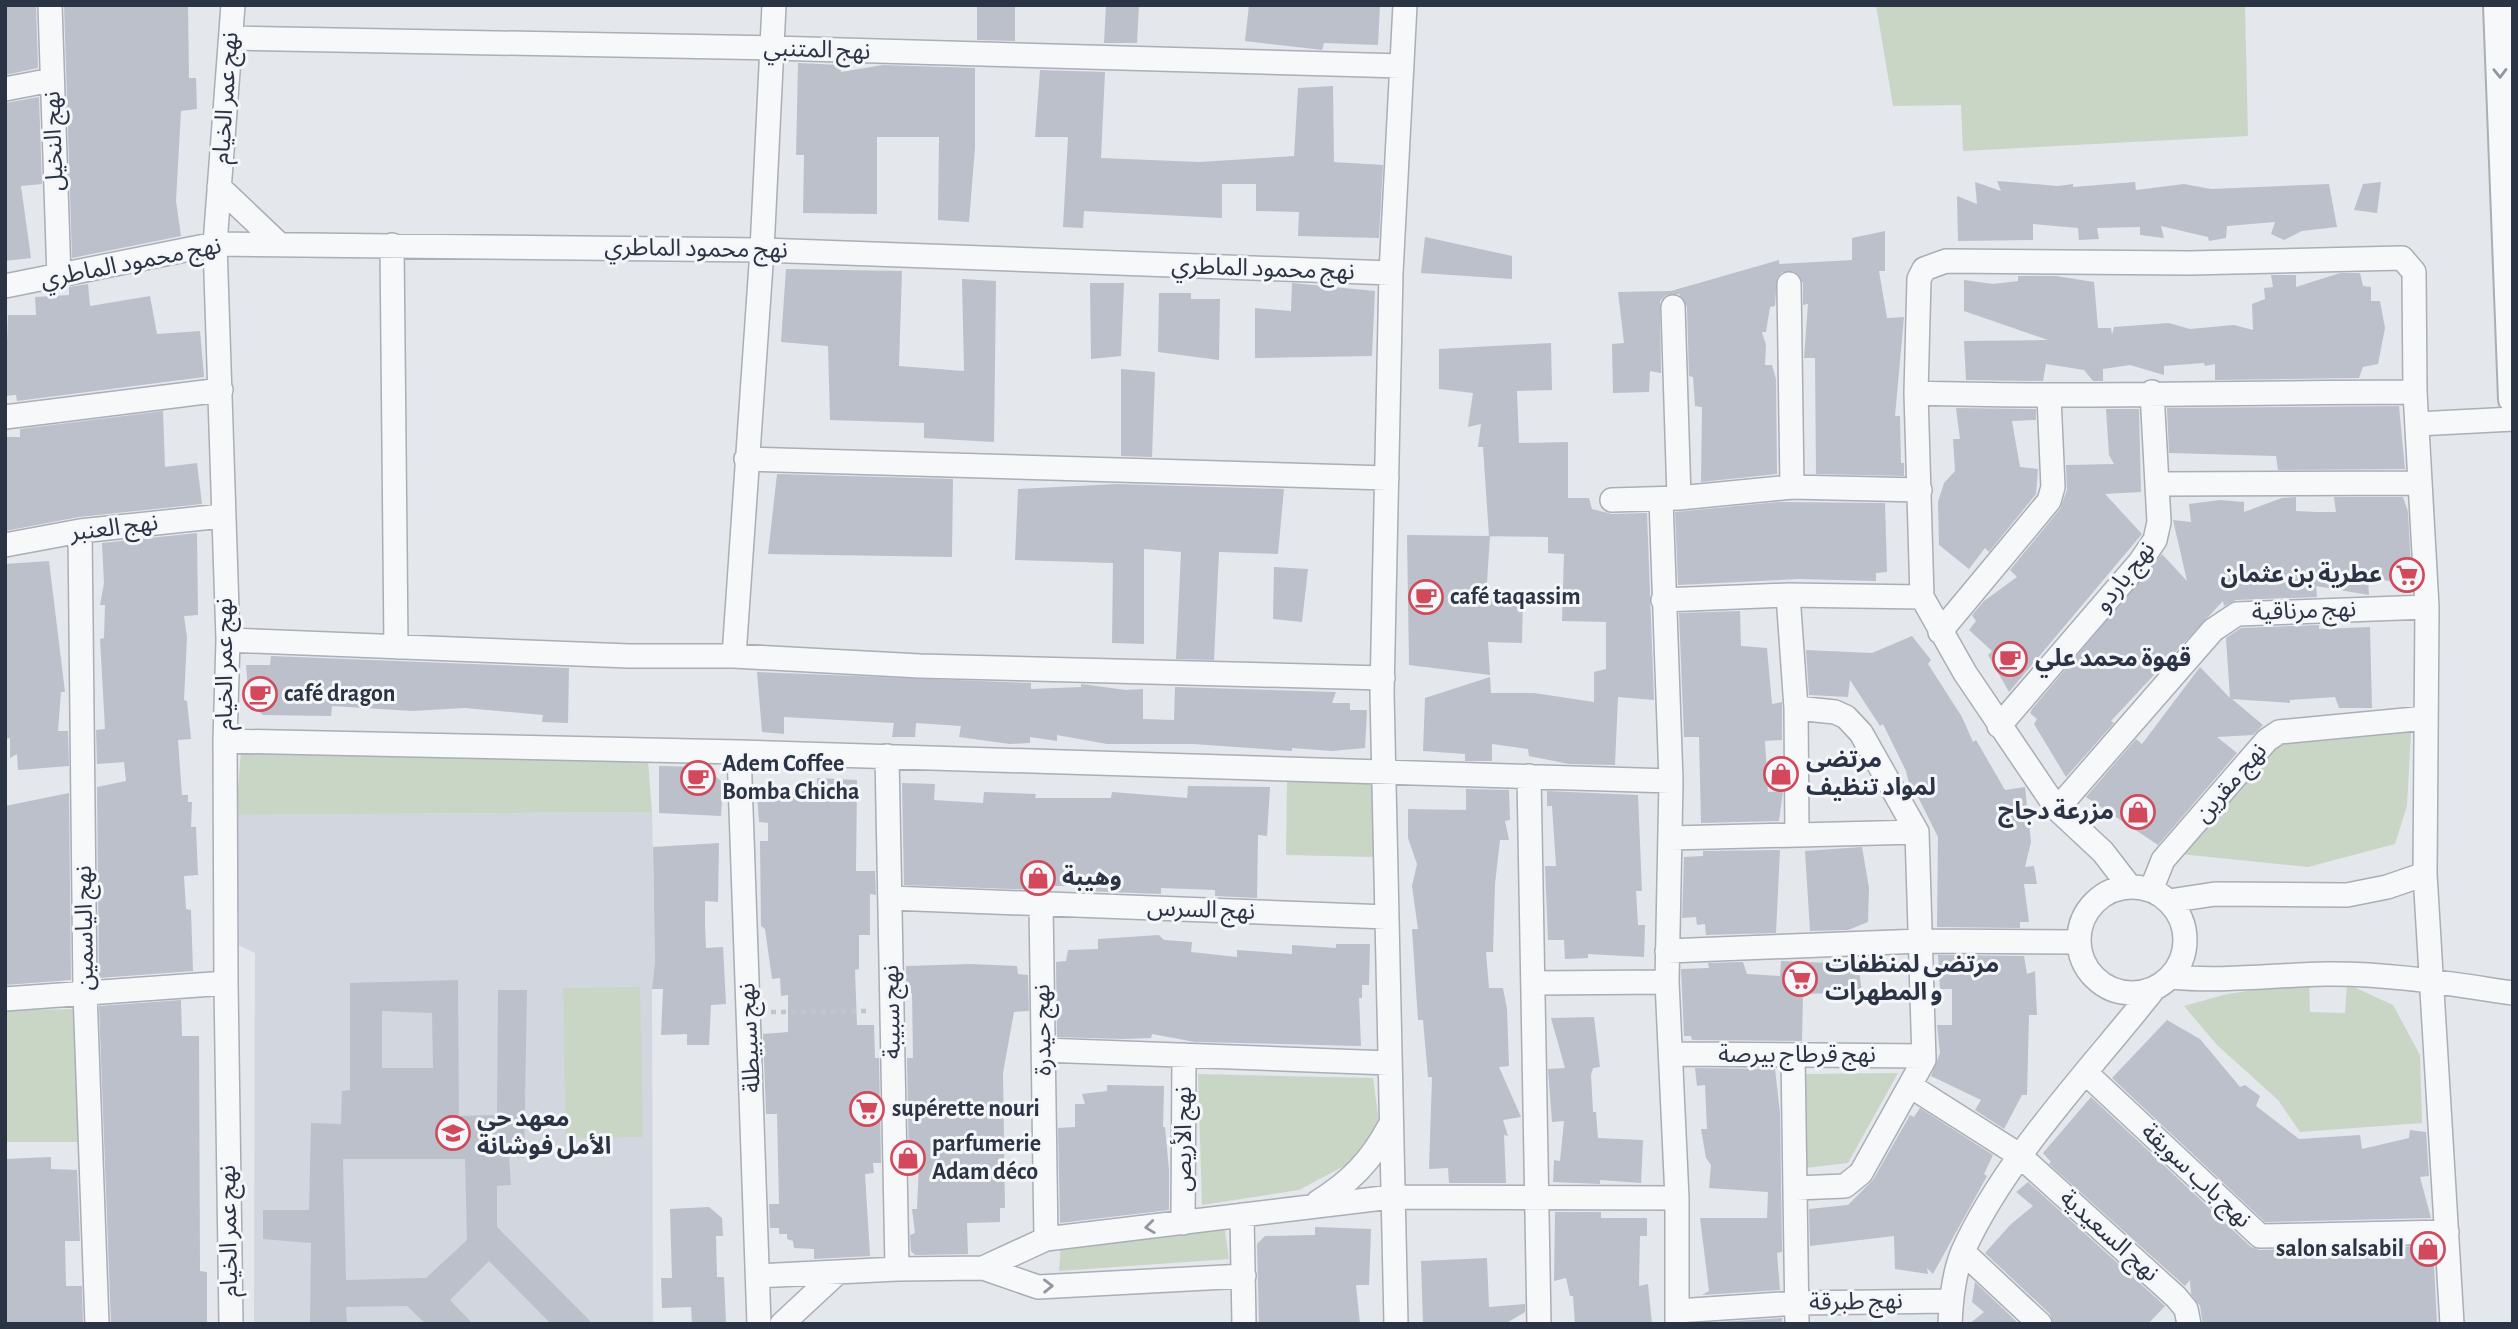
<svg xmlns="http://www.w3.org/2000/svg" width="2518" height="1329" font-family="'Alegreya Sans','Noto Sans Arabic',sans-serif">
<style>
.built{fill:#d2d6de}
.green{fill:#c9d6c5}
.building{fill:#bbc0ca;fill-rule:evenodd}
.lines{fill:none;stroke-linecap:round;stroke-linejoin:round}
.minor-casing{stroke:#a9aeb7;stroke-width:26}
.tertiary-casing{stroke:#a9aeb7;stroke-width:32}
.path{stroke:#c2c5cb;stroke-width:4.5;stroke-dasharray:5 5;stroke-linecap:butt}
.minor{stroke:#f7f8fa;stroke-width:23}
.tertiary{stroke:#f7f8fa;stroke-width:28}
.oneway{stroke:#9196a0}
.labels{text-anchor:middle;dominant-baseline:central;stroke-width:6;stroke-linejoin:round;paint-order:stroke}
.street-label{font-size:24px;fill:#2b3445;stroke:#f4f6f9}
.poi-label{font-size:24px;font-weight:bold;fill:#2b3445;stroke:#f4f6f9;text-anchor:start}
</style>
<rect width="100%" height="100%" fill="#e4e7ec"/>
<path class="built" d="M652,812l3,149 -3,28 1,335h-399l1,-371 -21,-10 2,-128z"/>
<path class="green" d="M1876,5h369l3,131 -285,15 -2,-46 -68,1z
M2411,732l-4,74 -12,38 -87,23 -128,-13 103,-113z
M241,751l407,10 4,51 -416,3z
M1287,776l87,1 -1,80 -87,-2z
M2309,982l1,30 35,1 2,-29 46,21 27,50 2,68 -122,9 -22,-32 -61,-55 -33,-39 43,-12z
M640,987l3,150 -77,1 -3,-150z
M78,1009v133h-73v-132z
M1898,1073l-50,90 -43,5v-94z
M1198,1074l175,4 7,52 -32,34 -49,26 -97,15z
M1224,1224l5,35 -170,12 2,-28z"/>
<path class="building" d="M5,5h31l2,63 -33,7z
M64,5h124l1,73h7l1,31 -16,2 -5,90 5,35 -109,22z
M977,5h38v36l-38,-1z
M1106,5h33l-2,38h-33z
M1249,5h131l-2,40 -54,-2 -2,7 -8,-1 -69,-8z
M798,63l43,2v7l42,-7 92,3v80l-6,74 -31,-2 1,-83h-62v77l-74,-1 1,-58h-8z
M1040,70l65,2 -4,86 98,4 95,-6 4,-68 35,-2 1,76 49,3 -4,73 -81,-2 1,-24 -43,-1v-27h-34v34l-138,-7 -1,17 -20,-1 5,-90h-33z
M39,97l3,87 -21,2 10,72 -26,3v-158z
M1997,181l61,5 15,-2v3l62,-5 1,8 48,-6 27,5 118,-5 8,43 -35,4 -18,9 -13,-6 4,-12 -48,4 -1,12 -17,3 -1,-4 -47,-11 3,12 -24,-3v-13v5l-43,1 2,11 -20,1 -1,-12 -45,-4v16l-75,1 -1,-45 20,8 -2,-22 26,9z
M2381,182l-4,31 -23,-3 9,-26z
M1885,231v40h-6l8,47 17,-1 -9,99h5l1,47h3v13l-88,-2 -1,-116h-11l4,-54 -5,1v-22l-8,-11h-13l-5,6 -2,28 -5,1 -4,25h-4l4,13 -1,20h7l4,14 1,95 -76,8 1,-75 -7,-1 -2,-29 -4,-1 -2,-69 -8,-13 -13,1 -6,6 1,72 -11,-2 -1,21 -36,1 -1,-49 12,-1 -6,-51 53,-1 108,-31v4l73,-4v-22z
M1425,237l87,19v23l-91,-6z
M786,269l116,2 -3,95 65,5 -2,-92 34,2 -2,161 -70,-4v-15l-94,-3 -2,-74 -47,-4z
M2340,273h20l3,13 8,1v14h9l5,27 -7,36 -15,3 -4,11 -144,2v-16l-10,2 -1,-3 -40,3v9l-34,-10 -27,4v12h-10l-9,-11 -38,-6 -3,17 -77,-1 -2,-39 84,-1 -84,-29v-31l29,4 25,-3v-5h38l38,6 4,46h13l1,7 2,-8 55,-4 21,6 44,-4 19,5 -1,-26 13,-5 -1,-11 9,-1 -2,-12h25v12z
M1090,283h34l-3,73 -30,3z
M1292,283l83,8 -3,65 -117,2v-50l36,3z
M88,284l2,22 60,-10 7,38 43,-3 4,46 -187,24 -1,-6 -11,1 3,-81h28l-1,-18 34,-2v-8z
M1159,293h32v6h29l-1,61 -61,-8z
M1551,343l1,47 -35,1 2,52 49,-1v56h21l3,11 20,5 35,-1 7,187 -36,-3 -3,68 -46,-1 -40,-8 -1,-7 -36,-5v17h-27v-7l-42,-3 2,-53 65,-21 1,16h43l60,9v-30l12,-3v-47l-44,-1 2,-67 -16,-1v-16l-59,-1 -6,-89h-5l3,-23 -13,3 5,-34 -34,-4v-40z
M1121,369l34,3 -3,85 -31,-1z
M2399,406l6,63 -127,1 -2,-14 -107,-3 -2,-45z
M1956,408l80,1v11l-24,1 8,46 18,2 -2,25 -47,58 -4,-4 -16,21 -30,-24 -1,-43 6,-19 11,-12 -2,-32h7z
M2106,409h33l2,83 -36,2 37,40 -133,158 -21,-37 4,-4 -23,-21 7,-9 -4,-6 12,-14 33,-24 -7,-7 50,-61 7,-19 -1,-25 48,-1 -5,-9z
M163,411l2,56 32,-4 5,41 -123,13 -74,14v-94h15v-8z
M777,474l176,5 -1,78 -184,-3z
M1117,484l167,5 -6,65 -59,-2 -5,108 -38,-1 5,-107 -37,-3v95l-32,-1 1,-80 -98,-3 3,-71z
M2296,497v14l20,1h20l-2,-15h69l5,15 4,72 -44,-6 1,17 -53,-9 1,11 -81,3 -12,6 -1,-5 -112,120 3,2 -48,54 -32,-53 3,-5 -7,-6 2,-4 130,-155 25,27 -14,-61 18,2 -2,-18 31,-4 24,2v10l38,-14z
M1778,502l107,1 2,69 -11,1v8l-78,-2 -120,6 -3,-73z
M197,533l1,82 -14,1 3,21 -3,63 3,1 4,38 -13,1 4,55h6v7h4l-1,25h5l2,48 -14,1 2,33 5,1 2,61 -94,7 -2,-191 29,-6 -2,-19 -27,2 -1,-34 9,-1 -5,-90 4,-1 1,-33h-5l4,-22 -2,-40z
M1407,535l83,1 -4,62 37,1 -1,44 -34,-1 2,33 -81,-10z
M49,561l16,131h-4l-3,39h10l1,35 -51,4 -1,-16 -7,4v-20l-5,1v-175z
M1274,567l34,2 -6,53 -29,-3z
M1740,611l1,35 26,2 5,56 10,-2v38l-17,1 3,51 15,-1 -4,30 -78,2 -2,-86h-15l-5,-124z
M2319,625v4l51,-2 2,81h-33l-4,-11 -45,3v3l-58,-4 31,26 -10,10 -36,2 20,16 -79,92 -72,-48 50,-58 6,5 58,-77 30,31 -4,-60 15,-10z
M1912,636l19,24 -3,4 34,53 11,25 3,-2 29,50 20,-3 6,55 -6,25 9,-1 3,18h-13l5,38h-9v6l-83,-1 1,-90 -21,-42 -4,2 -2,-5 -5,-21 -23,-47 -3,2 -30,-46 -2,17 -39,-2 -3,-45 66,3z
M271,656l298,12 -1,55 -26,-1 1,-7 -78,-7 -53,3 -80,-5 -1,10 -68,-1 -14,-12 -3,-38h24z
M757,672l274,11v6l50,-2v-3l45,6 17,-1v30l31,1 1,-33 161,5 -4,11h18v7h17l-2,38 -33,3 -40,-3v3l-99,-7h-86l-50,-9v6l-27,-4v6l-20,1 -51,-7 2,-11 -45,-3 -1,14h-23l2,-14 -110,-6v17l-22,-2z
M659,766l46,1 18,16 -2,33 -62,-3z
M817,778l40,2 -1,91h19l1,24 -6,-1v41h-11v34l-4,1 2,55h17l1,33h4l2,105h-8l1,10 -9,1 5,82 -56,3v-10l-20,-1 -1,-7 -6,-2v-5h-8v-6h-9l-1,-24h10l-2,-90h-11l-3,-80 25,-2v-37l-7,1 -1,-18 -8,1 -7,-50 -4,-3 -1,-85h8v-18l-9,-1 -2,-28 60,-4z
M902,783l33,1 -1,16 49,3 1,-11 52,2 -1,4h76l1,-6 75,6 1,-12 82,1 -3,49 -9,-1 -1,63 -42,-2v-6l-54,-2v6l-77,-3v-5h-42v4l-138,-5z
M1466,789l43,1 1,30 -5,1 4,19h-9l-5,44 -2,68h-7l3,36h14l4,21 2,57 -10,1 22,50 -18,3 5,16 -4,-1 2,48h-57l-1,-15 -19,1 3,-92h-4l-5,-57h-5l-6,-91h6l-6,-43 5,-22 -9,-26v-29l58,1z
M1547,791l91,4 4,96h-6l2,34h7l-1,32 -56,-3v4l-23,1 -1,-19h-16l-3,-74h11l-4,-60h-5z
M69,793l2,187 -66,5v-179z
M719,843l-1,59 -13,-1v24l1,23 17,-1 3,57 -15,1 -2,40h-22v-11l-26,1 2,-46h-11l3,-28 -2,-114z
M1862,847l7,41 -1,34 -20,8 -38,1 -5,-80z
M1780,850l-4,83 -70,2 -1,-11 -8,1 -1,-8 -14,1 2,-61 19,-1v-5z
M1159,935l5,5 28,2 -1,10 46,5v-7l55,4v-9l44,3v-4h34l-1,41h-7v13h-3l2,48 -166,-4 -43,-8 -1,4 -28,1 -66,-2 -1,-75 10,-1 2,-11 30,-1v-10z
M1938,955l86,1 3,18 8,-3 2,44h-8l-2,80h-5l-18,34 -29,-19 6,-10 -50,-24 9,-23 -3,-28h15v-36h-12z
M1781,961l77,3 4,28 -59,2 -1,47 -110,-1 -1,-4h-7l-3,-67 28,-1 -1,-5 35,-1 4,12 33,2z
M971,964l46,2 1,8 10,1 1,36 -15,1 -11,61 2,135h-5v14l-33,1 1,31 -53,1 -4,-4 -1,-16 5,-2 -3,-24h5l2,-47h-10l-2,-104h6l-1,-65 -6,1v-28z
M458,980l1,136 38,-1 1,-125h29l-3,168 -15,-2 2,29 -14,1v41l96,97h-42l-62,-63 -39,39 23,24h-47l-19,-18 -61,1 1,15 -37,2 1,-81 -48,-4v-29h46l2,-87 30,1 1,-33 8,-1v-107zM382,1011l50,2 1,55h-51zM343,1159h122l2,81 -41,38 -80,2z
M181,1000l1,36h17l1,235 7,1v52h-96l-12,-318z
M1594,1017l6,50 -7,1 -2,7 2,37h3l2,26 45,2 -2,43 -41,-3v4l-47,-2 1,-22 6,1 4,-40 -12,1 -4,-53 17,-1 -14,-50z
M2167,1020l33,19 40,48 5,-2 15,11 -4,10 43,33 61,-4 2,14 47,-11 1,-8 16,2 3,44 -9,1 11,41 -166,4 -153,-144z
M1695,1068l80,1 5,44 2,133v6l-5,1 3,37 -78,5 7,-4 -9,-73h67l1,-26 -59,-4 2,-23 -5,-7 -5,-29h6l-2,-44 -8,1z
M1107,1085l57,1 -1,41h2l4,43v40l-109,13 -2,-95 17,-1v-23h10l-3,-10 25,-3z
M2091,1097l160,150 9,3 173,-4 4,78h-234l-3,-18 -9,-12 -1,-14 -5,6 -136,-122 2,-2 -8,-9z
M1920,1108l73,47 -9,19 3,2 -54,98 -6,-6 1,6 -33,-5 -1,-33 -84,10 -1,-37 39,-4 25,-25 37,-65 4,2z
M51,1157v12l26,1 3,71h-15l1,45h16l1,38h-78v-165z
M2028,1182l137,124 -17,18h-94l-4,-10 -65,-61 26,-29 22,-18 -17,-14z
M709,1207l13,11 1,18h-7l1,41h7l2,47h-34l-1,-17 -29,1 -1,-30h11l-2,-69z
M1555,1212h46v6h46v18h-7l-1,50 9,-2 4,40h-77l-2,-28h-3l-4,-18 -12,3z
M1315,1227l56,2 -2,56h-13l4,39h-101l-2,-80 8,-8 50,-1z
M1487,1258l2,49 36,-3v8l-20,12h-82l-2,-63z
M1975,1282l44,42h-50l15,-12 -12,-10z
M1782,1318v6l-79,-1z"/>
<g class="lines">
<g class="minor-casing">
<path id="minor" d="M50,5l9,273
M231,38l541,10 630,18
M5,89l47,-9
M219,187l61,58
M392,245l4,402
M1789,284l3,203
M5,286l210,-42 547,6 629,23
M1673,307l6,191
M1916,393c167,5 333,-1 499,-1
M5,417l216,-27
M2417,424l96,-5
M746,459l641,19
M2157,484l263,-1
M1661,499l10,282 -4,201 10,216v126
M1612,500l67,-2 113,-11 128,3
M80,531l5,462 12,331
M5,545l75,-14 142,-15
M1788,595l8,113 1,125
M1663,600l125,-5 134,2
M1940,632l109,-131 4,-14 -4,-90
M228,640l401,16h105l186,10 463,12
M734,656l28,-406 12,-245
M1999,726l141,-164 15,-22 4,-18 -7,-130
M225,741l514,11 932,29
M739,752l20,572
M887,756l10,513
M1529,776l10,548
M2057,809l156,-179 24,-16 190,-7
M1671,838l246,-6
M2079 940a53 53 0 1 1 106 0a53 53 0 1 1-106 0Z
M2130,887l-27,-35 -46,-43 -92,-136 -43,-76 -6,-204 3,-114 5,-10 22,-8 244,2 212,-5 12,14 1,120 12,215 -2,267 27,450
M2151,890l12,-30 104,-120 12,-8 147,-14
M890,898l497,19
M2169,901l46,-7 132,1 40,-8 38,-13
M1041,904l5,335
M1667,951l254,-10 157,1
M2171,977c52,5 103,-2 155,-3 62,-1 125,10 187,19
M1533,983l134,-1
M5,999l221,-16
M1043,1050l346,13
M1671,1054l253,2
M1793,1055l4,269
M2087,1074l173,162 187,-4
M1912,1087l107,68 157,142 10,12 3,15
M1796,1188l49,-2 16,-13 63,-113 -7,-228 -56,-99 -15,-16 -11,-5 -39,-4
M1318,1202c32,-20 53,-41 71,-75
M1242,1215l2,109
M1183,1223l1,-168
M1963,1252l77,72
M983,1268l63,-29 345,-42 286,1
M759,1276l138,-7 86,-1 55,19 206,-11
M1677,1311l120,-8 154,-2
M231,1324l-5,-341 -1,-242 3,-101 -13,-396 18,-239
M782,1324l56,-52
M1396,1324l-14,-631 9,-420 14,-268
M1950,1324c1,-24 4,-52 13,-73 42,-93 128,-182 191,-262"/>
</g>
<g class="tertiary-casing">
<path id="tertiary" d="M2498,5l15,394"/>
</g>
<path class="path" d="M771,1012l99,-1"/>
<use href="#minor" class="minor"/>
<use href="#tertiary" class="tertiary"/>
</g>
<defs><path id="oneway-chevron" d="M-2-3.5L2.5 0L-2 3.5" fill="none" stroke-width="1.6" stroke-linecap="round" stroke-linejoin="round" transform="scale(1.75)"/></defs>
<g class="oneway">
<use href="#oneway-chevron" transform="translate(2500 73) rotate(89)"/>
<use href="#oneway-chevron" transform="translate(1150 1227) rotate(173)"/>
<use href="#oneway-chevron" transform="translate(1048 1286) rotate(-1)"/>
</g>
<defs>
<g id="supermarket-ring" transform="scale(1.75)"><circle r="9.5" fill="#f4f6f9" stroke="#d1495b" stroke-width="1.5"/><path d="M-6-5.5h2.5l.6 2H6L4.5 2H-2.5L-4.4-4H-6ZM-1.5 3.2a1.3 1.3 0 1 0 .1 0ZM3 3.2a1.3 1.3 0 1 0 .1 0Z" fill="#d1495b"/></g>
<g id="cafe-ring" transform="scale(1.75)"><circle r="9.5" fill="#f4f6f9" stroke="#d1495b" stroke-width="1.5"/><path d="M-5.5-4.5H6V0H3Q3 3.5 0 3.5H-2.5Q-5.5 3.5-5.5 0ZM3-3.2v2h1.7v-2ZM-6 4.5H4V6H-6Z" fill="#d1495b"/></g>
<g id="shop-ring" transform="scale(1.75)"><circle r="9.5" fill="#f4f6f9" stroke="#d1495b" stroke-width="1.5"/><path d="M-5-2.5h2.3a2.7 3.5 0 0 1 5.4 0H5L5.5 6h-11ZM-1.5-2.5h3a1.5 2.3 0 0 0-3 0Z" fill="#d1495b"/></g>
<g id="school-ring" transform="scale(1.75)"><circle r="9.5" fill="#f4f6f9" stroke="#d1495b" stroke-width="1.5"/><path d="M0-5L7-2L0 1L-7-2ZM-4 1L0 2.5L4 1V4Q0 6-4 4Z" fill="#d1495b"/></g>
</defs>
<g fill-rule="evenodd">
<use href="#supermarket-ring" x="2407" y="575"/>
<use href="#cafe-ring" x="1426" y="597"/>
<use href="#cafe-ring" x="2010" y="659"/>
<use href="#cafe-ring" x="260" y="694"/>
<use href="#shop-ring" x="1781" y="774"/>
<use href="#cafe-ring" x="698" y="778"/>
<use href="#shop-ring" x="2138" y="812"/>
<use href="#shop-ring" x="1038" y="878"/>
<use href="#supermarket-ring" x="1800" y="979"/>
<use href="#supermarket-ring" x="867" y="1109"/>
<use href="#school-ring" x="453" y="1133"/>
<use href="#shop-ring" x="908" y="1158"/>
<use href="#shop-ring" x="2428" y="1249"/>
</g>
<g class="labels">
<g class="street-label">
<text transform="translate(817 50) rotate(2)">نهج المتنبي</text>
<text transform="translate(226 98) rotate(-86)">نهج عمر الخيام</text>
<text transform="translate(54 141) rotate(-92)">نهج النخيل</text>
<text transform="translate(696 249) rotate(1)">نهج محمود الماطري</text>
<text transform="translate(131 263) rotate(-11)">نهج محمود الماطري</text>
<text transform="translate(1263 269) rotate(2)">نهج محمود الماطري</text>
<text transform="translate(114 528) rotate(-7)">نهج العنبر</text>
<text transform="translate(2125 577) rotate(-52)">نهج باردو</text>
<text transform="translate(2304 611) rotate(-2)">نهج مرناقية</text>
<text transform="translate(225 664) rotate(-90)">نهج عمر الخيام</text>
<text transform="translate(2231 783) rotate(-49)">نهج مقرين</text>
<text transform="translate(1201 910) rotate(2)">نهج السرس</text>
<text transform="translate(85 928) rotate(-91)">نهج الياسمين</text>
<text transform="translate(892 1012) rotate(-91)">نهج سبيبة</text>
<text transform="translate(1043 1030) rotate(-91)">نهج حيدرة</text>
<text transform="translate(750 1038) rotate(-93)">نهج سبيطلة</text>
<text x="1797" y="1055">نهج قرطاج بيرصة</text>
<text transform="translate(1184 1139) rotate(-90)">نهج الأريص</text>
<text transform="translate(2196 1176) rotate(43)">نهج باب سويقة</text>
<text transform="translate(229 1231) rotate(-91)">نهج عمر الخيام</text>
<text transform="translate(2109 1236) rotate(42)">نهج السعيدية</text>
<text transform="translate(1856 1302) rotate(-1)">نهج طبرقة</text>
</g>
<g class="poi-label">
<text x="2382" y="575" text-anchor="end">عطرية بن عثمان</text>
<text x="1450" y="597">café taqassim</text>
<text x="2035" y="659">قهوة محمد علي</text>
<text x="284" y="694">café dragon</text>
<text x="1806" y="760">مرتضى<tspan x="1806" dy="28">لمواد تنظيف</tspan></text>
<text x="722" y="764">Adem Coffee<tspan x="722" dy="28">Bomba Chicha</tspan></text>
<text x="2114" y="812" text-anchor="end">مزرعة دجاج</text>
<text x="1062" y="878">وهيبة</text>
<text x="1825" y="965">مرتضى لمنظفات<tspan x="1825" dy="28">و المطهرات</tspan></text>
<text x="892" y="1109">supérette nouri</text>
<text x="477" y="1119">معهد حي<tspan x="477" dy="28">الأمل فوشانة</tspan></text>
<text x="932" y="1144">parfumerie<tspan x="932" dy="28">Adam déco</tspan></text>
<text x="2404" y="1249" text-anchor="end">salon salsabil</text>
</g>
</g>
<rect width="2518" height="1329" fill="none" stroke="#2b3445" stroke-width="14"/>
</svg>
